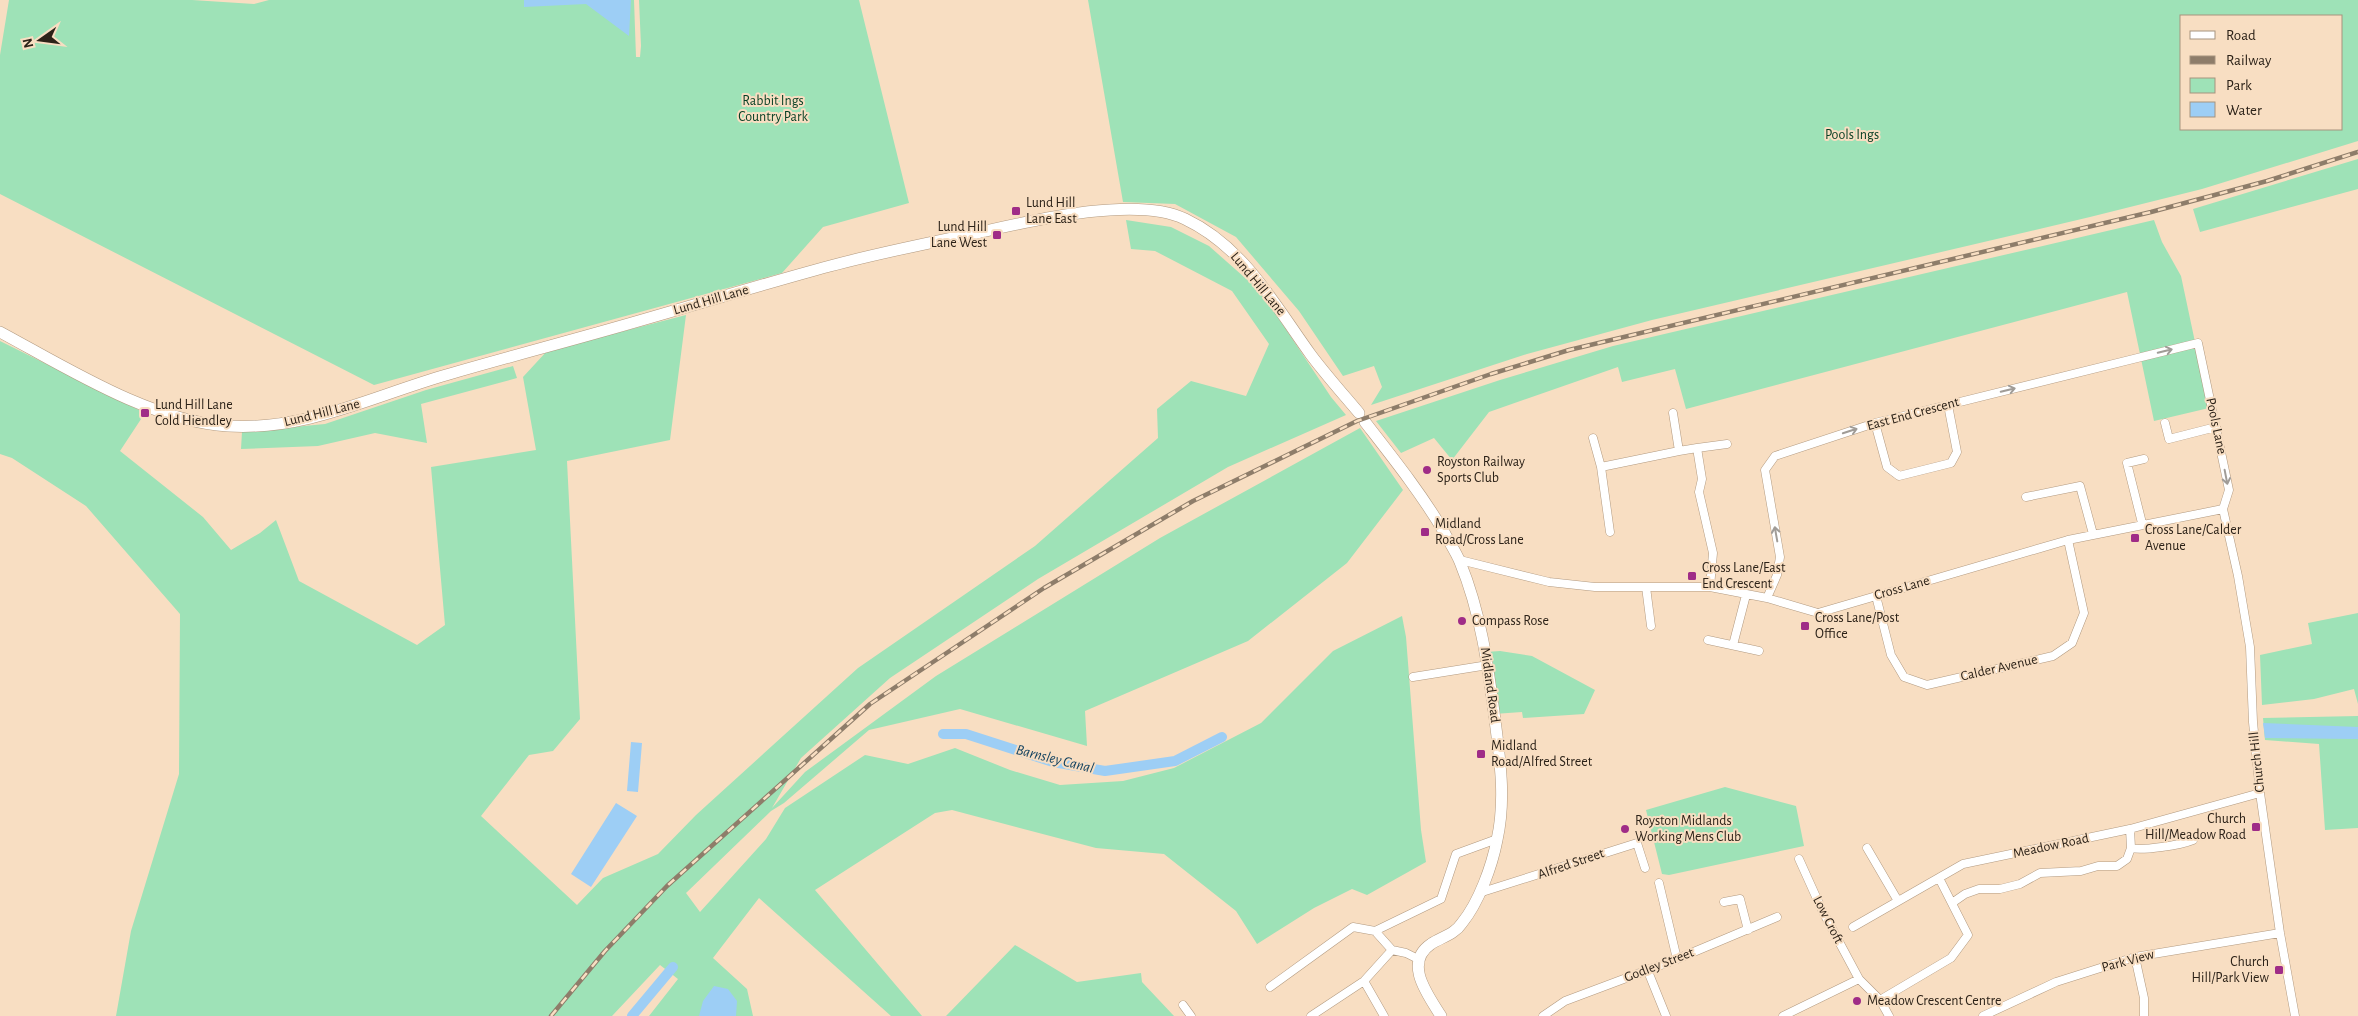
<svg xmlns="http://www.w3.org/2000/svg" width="2358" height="1016" font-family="'Alegreya Sans',sans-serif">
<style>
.green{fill:#9ee2b7;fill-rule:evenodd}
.water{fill:#9dcef5}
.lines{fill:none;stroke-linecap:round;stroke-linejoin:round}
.canal{stroke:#9dcef5;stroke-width:10}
.minor-casing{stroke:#b29a80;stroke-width:9}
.secondary-casing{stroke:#b29a80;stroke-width:12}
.minor{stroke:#fff;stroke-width:8}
.secondary{stroke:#fff;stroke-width:11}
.rail-casing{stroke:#8e7d6a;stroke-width:4.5}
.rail{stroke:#f8dec2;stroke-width:2.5;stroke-dasharray:8;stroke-linecap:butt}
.oneway{stroke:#a09c97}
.poi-dot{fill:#9f2c87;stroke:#f8dec2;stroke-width:2}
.labels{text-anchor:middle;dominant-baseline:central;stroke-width:4;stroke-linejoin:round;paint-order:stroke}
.park-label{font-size:14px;fill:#043e23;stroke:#f8dec2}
.poi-label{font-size:14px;fill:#2c2218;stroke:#f8dec2;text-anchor:start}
.street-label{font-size:14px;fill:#2c2218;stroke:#f8dec2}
.water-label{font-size:15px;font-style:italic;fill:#0e3f5e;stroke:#f8dec2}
</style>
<rect width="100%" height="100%" fill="#f8dec2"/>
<path class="green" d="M9,0h183l62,4 15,-4h365l2,57h4l1,-11 -2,-46h220l50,203 -86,24 -41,46 -408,112 -374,-191v-139z
M1088,0h1270v141l-156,48 -112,28 -438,103 -125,34 -156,51 11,-18 -8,-21 -31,10 -44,-65 -63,-74 -61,-33 -52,-2zM2182,16h160v113h-160z
M2358,159v30l-158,43 -7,-23z
M1126,220l45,7 38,19 52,46 70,105 15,18 -118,52 -190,112 -148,99 -89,80 -29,50 33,-36 131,-96 224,-138 200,-110 43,62 -56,73 -99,78 -163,70 2,35 -127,-37 -91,21 -85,73 -13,8 -85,82 14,19 66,-73 19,-31 80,-53 43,9 47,-16 55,22 50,15 63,-4 51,-13 87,-45 72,-72 69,-35 4,21 15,193 5,32 -59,33 -15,-6 -38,19 -57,36 -21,-33 -72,-57 -68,-6 -144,-38 -17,3 -120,77 107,126h-31l-132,-118 -46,60 34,31 6,27h-104l29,-37 -18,-14 -48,51h-496l15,-85 48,-157 1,-160 -94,-108 -74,-48 -12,-4v-113l145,72 -25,38 83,66 28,33 29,-17 16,-13 23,61 118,64 28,-20 -14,-158 105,-17 -13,-73 24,-26 139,-36 -16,125 -103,21 13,258 -27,32 -24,4 -48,61 96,89 26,-27 55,-24 38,-39 162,-147 177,-122 123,-108 -1,-29 34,-28 55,15 23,-52 -37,-53 -77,-40 -24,-2z
M2154,220l8,22 19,34 28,132 -55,13 -27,-129 -441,117 -11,-40 -53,13 -4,-15 -129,45 -37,48 -18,-22 -33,15 -25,-32 124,-41 113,-34z
M513,366l4,12 -96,26 6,39 -52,-10 -57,13 -77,3 1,-17 83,-8 101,-34z
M2358,613v91l-4,-15 -40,10 -52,6 -2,-50 52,-11 -4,-21z
M1500,651l32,5 63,34 -11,24 -61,4 -1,-6 -28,2 -8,-62z
M2358,716v112l-33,2 -6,-86 -54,-4 -2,-22z
M1725,787l71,19 8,40 -135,29 -7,-1 -16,-64z
M1015,945l62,37 64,-9 1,9 32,34h-228z"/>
<path class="water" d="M524,0h107l-2,36 -43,-32 -62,3z
M2263,723l95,4v12l-93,-1z
M631,742l11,1 -4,49 -11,-1z
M616,803l21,13 -46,71 -20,-13z
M714,986l14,3 9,12 -1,15h-37l4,-15z"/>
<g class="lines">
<path class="canal" d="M943,734h23l87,28 52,9 70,-10 47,-24
M632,1016l41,-49"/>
<g class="minor-casing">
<path id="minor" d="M1673,413l6,38 18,-3 5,31 -3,13 14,61 -3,34
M1875,423l12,44 12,9 52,-13 6,-11 -9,-47
M2165,423l4,16 47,-12
M1593,438l8,29 9,65
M1697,448l30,-4
M1601,467l78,-16
M2026,497l54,-11 13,48
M2223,509l15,67 12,71 3,75 7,71 20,140 15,83
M2142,523l-15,-60 17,-4
M1460,560l89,22 46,5h115l57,11 51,15 250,-73 155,-31
M1646,587l5,39
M1876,596l15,59 13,22 23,8 126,-29 19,-13 12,-30 -16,-73
M1767,598l10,-23 3,-18 -15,-87 10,-14 100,-33 323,-80 31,147 -6,19
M1708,640l51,11
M1733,645l13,-50
M1413,677l75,-12
M1867,848l31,53
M2131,848c11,3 50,-3 62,-8
M1799,859l23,51 37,69
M1659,883l18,76
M1479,893l158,-50 8,25
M1724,902l16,-3 8,31
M1952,903l13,-9 14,-5h21l20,-5 20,-11 41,-2 17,-5h19l10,-7 4,-11 -1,-19
M1853,927l110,-63 167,-35 130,-36
M1375,931l66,-32 15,-45 41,-15
M2135,957l9,41v18
M1647,969l19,47
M1364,981l20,35
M1270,987l83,-60 22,4 17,19
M1880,1000l71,-42 17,-23 -29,-57
M1183,1005l8,11
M1311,1016l53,-35 28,-31 14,3 12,6
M1543,1016l22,-15 112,-42 100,-42
M1783,1016l76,-37 21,21 9,16
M1983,1016l73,-34 79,-25 145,-24"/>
</g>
<g class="secondary-casing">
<path id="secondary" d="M0,332c67,36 152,90 228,94 78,5 145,-30 218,-51 65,-19 131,-36 196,-55 63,-18 125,-37 188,-54 49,-13 98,-23 147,-33 53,-12 159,-38 208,-14 59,28 89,85 126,136 15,20 32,39 48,58
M1365,422c28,36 56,71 79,110 5,10 12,20 16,30 21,51 28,104 35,158 5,40 11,80 2,120 -5,26 -18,62 -35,83 -7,11 -20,14 -31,21 -28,19 -3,51 10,72"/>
</g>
<use href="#minor" class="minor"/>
<use href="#secondary" class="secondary"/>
<g class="rail-casing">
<path id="rail" d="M551,1016l54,-65 62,-65 203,-182 174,-116 149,-87 164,-80 134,-47 78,-24 582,-138 116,-31 91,-29"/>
</g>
<use href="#rail" class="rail"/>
</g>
<defs><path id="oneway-shaft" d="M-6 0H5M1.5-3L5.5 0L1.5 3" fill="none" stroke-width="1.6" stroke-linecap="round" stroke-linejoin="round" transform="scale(1.25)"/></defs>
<g class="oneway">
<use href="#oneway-shaft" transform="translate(2165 351) rotate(-14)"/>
<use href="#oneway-shaft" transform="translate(2008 390) rotate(-14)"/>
<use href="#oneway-shaft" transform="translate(1850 431) rotate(-18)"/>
<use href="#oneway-shaft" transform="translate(2226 477) rotate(79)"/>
<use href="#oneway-shaft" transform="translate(1776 534) rotate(-100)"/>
</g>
<g class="poi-dot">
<rect x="1011" y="206" width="10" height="10" rx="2.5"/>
<rect x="992" y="230" width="10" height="10" rx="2.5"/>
<rect x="140" y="408" width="10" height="10" rx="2.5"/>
<circle cx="1427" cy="470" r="5"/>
<rect x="1420" y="527" width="10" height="10" rx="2.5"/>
<rect x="2130" y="533" width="10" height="10" rx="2.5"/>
<rect x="1687" y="571" width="10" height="10" rx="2.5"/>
<circle cx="1462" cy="621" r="5"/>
<rect x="1800" y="621" width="10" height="10" rx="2.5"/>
<rect x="1476" y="749" width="10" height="10" rx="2.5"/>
<rect x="2251" y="822" width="10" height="10" rx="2.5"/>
<circle cx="1625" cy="829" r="5"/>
<rect x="2274" y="965" width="10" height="10" rx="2.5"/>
<circle cx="1857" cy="1001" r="5"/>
</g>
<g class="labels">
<g class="park-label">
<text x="773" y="101">Rabbit Ings<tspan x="773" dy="16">Country Park</tspan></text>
<text x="1852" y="135">Pools Ings</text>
</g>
<g class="poi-label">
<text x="1026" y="203">Lund Hill<tspan x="1026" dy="16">Lane East</tspan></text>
<text x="987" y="227" text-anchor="end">Lund Hill<tspan x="987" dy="16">Lane West</tspan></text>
<text x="155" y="405">Lund Hill Lane<tspan x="155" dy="16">Cold Hiendley</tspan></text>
<text x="1437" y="462">Royston Railway<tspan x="1437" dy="16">Sports Club</tspan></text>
<text x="1435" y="524">Midland<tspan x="1435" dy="16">Road/Cross Lane</tspan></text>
<text x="2145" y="530">Cross Lane/Calder<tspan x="2145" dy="16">Avenue</tspan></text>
<text x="1702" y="568">Cross Lane/East<tspan x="1702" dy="16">End Crescent</tspan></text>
<text x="1815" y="618">Cross Lane/Post<tspan x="1815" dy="16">Office</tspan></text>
<text x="1472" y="621">Compass Rose</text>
<text x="1491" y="746">Midland<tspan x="1491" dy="16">Road/Alfred Street</tspan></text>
<text x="2246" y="819" text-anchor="end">Church<tspan x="2246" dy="16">Hill/Meadow Road</tspan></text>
<text x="1635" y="821">Royston Midlands<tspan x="1635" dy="16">Working Mens Club</tspan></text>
<text x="2269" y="962" text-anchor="end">Church<tspan x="2269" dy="16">Hill/Park View</tspan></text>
<text x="1867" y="1001">Meadow Crescent Centre</text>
</g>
<g class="street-label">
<text transform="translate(1258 284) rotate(50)">Lund Hill Lane</text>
<text transform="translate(711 300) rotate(-16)">Lund Hill Lane</text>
<text transform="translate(322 413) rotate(-14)">Lund Hill Lane</text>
<text transform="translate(1913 414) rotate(-15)">East End Crescent</text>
<text transform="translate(2216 426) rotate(78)">Pools Lane</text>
<text transform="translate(1902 588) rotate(-16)">Cross Lane</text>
<text transform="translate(1999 668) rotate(-13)">Calder Avenue</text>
<text transform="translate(1490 685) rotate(82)">Midland Road</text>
<text transform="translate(2257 762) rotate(-96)">Church Hill</text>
<text transform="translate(2051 846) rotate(-12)">Meadow Road</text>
<text transform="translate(1571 864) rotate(-19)">Alfred Street</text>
<text transform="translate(1828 920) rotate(63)">Low Croft</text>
<text transform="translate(2128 961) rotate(-15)">Park View</text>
<text transform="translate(1659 965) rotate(-21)">Godley Street</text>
</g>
<g class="water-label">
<text transform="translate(1055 759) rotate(14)">Barnsley Canal</text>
</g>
</g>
<rect x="2180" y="15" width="162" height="115" fill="#f8dec2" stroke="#a6937e"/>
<rect x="2190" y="31" width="25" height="8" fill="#ffffff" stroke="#a6937e"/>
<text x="2226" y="40" font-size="15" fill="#2c2218">Road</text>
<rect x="2190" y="56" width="25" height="8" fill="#8e7d6a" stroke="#a6937e"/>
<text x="2226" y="65" font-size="15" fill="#2c2218">Railway</text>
<rect x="2190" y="78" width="25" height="15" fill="#9ee2b7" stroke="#a6937e"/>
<text x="2226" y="90" font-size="15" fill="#2c2218">Park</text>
<rect x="2190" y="102" width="25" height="15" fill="#9dcef5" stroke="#a6937e"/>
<text x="2226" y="115" font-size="15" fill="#2c2218">Water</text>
<g transform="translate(40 40) rotate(256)" stroke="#f8dec2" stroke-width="4" paint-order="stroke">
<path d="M0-4L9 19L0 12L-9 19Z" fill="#2c2218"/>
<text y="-8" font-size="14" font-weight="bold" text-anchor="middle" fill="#2c2218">N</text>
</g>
</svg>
